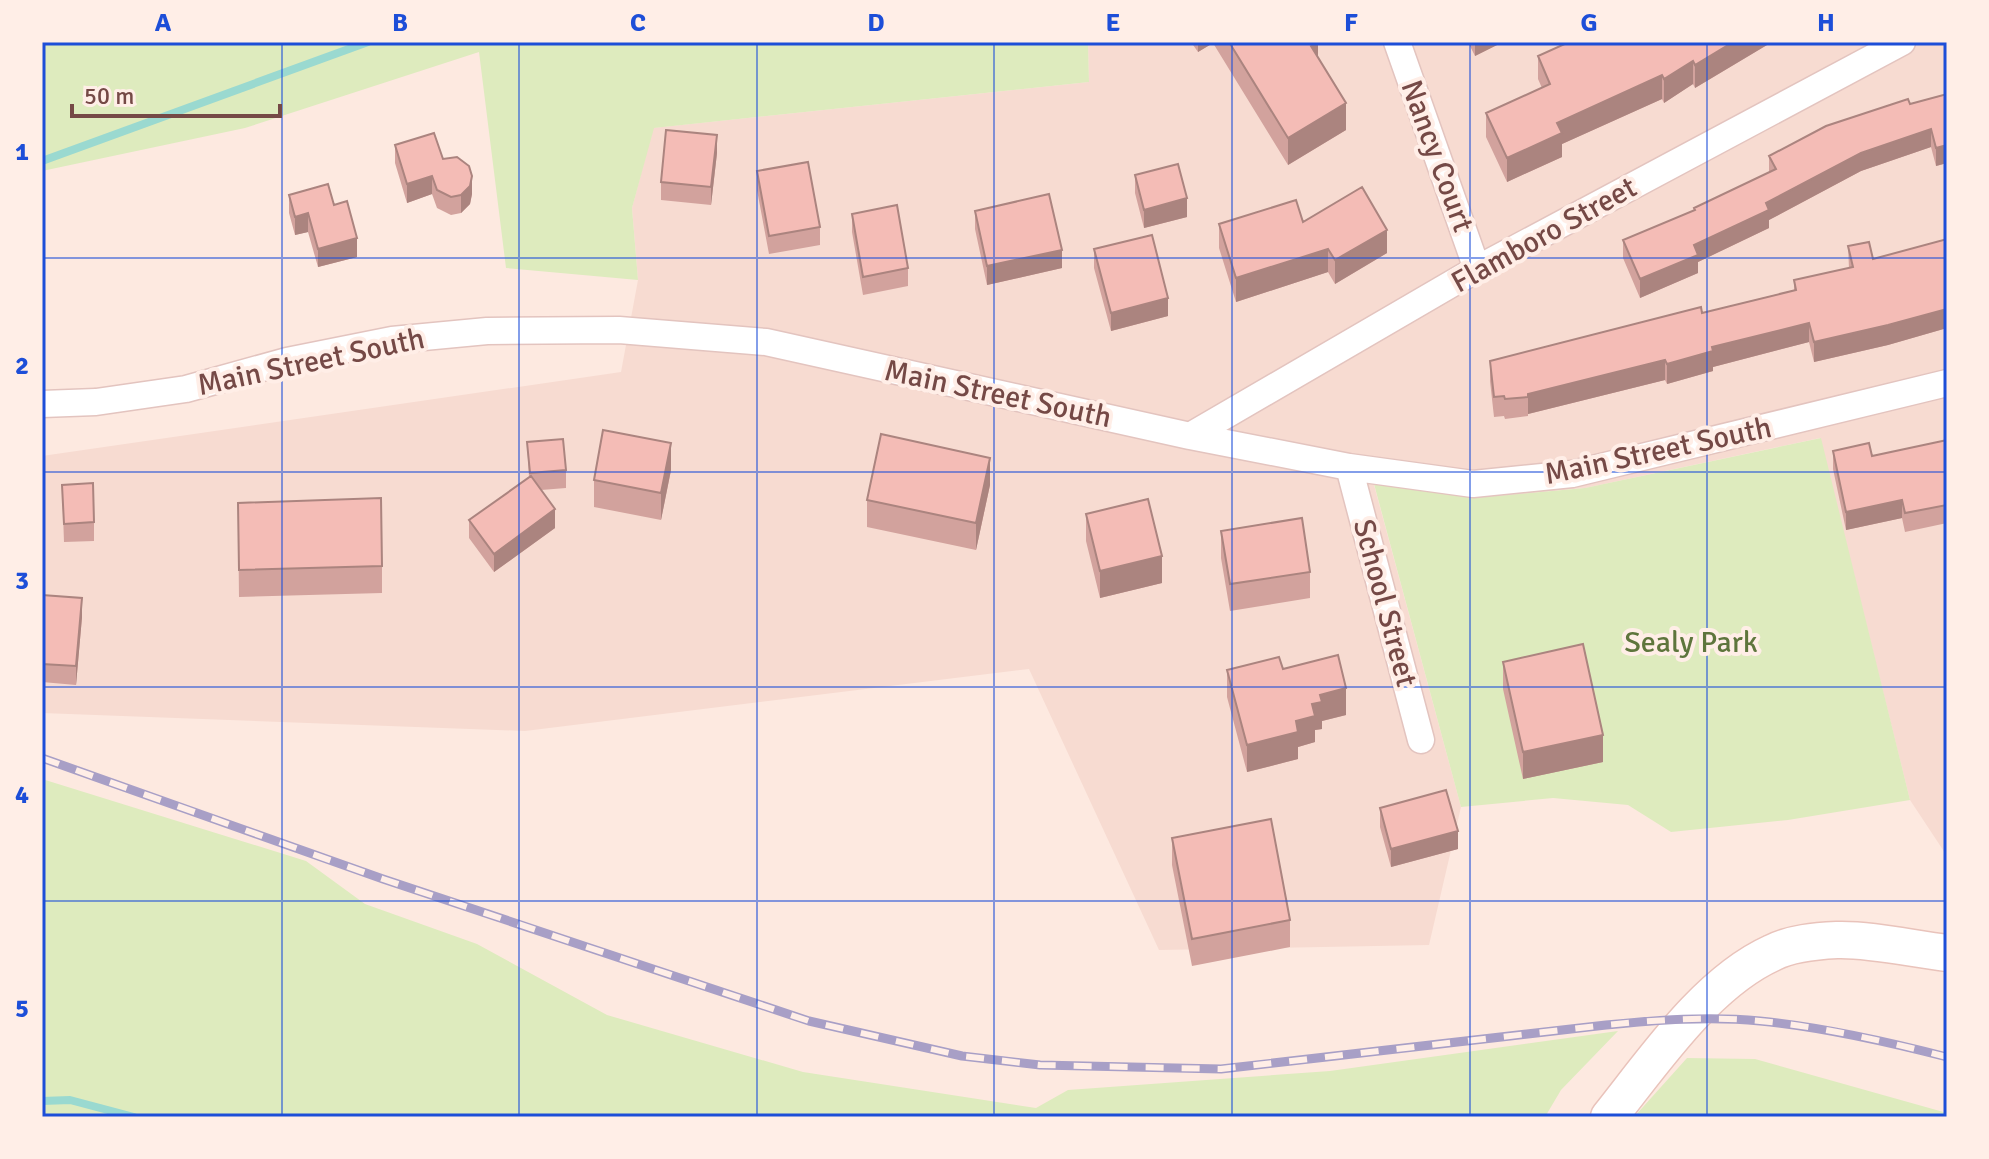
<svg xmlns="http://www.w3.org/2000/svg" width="1989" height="1159" font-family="Signika,sans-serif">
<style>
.residential{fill:#f7dbd1}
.green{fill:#deebbe}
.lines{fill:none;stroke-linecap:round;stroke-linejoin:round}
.stream{stroke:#9ad9d0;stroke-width:8}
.street-casing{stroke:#e3c4bf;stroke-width:29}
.secondary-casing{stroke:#e9c3bb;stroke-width:39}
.street{stroke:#fff;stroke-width:26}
.secondary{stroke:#fff;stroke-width:36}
.rail-casing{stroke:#a89fc6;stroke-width:9}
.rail{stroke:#ffeee7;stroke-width:6;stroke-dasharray:18;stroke-linecap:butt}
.wall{fill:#d2a29d}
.shaded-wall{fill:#ab847f}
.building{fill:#f4bcb6;stroke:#ab847f;stroke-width:2}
.grid{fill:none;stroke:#1d4ed8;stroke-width:2;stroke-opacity:0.55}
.labels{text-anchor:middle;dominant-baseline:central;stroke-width:8;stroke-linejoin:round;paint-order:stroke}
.street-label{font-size:30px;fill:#754946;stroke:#ffeee7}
.park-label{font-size:30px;fill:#5e753c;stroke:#ffeee7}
.neatline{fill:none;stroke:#1d4ed8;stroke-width:3}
.grid-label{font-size:26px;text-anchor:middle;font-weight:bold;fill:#1d4ed8}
</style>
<rect width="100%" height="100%" fill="#fde9e0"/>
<path class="residential" d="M1088,42h859v814l-37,-56 -90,-362 -235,50 -110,10 -101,-13 87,322 -32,138 -270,5 -130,-281 -504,62 -483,-18v-257l579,-84 17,-92 -6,-72 21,-80 436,-46z"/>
<path class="green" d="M42,42h1046l1,40 -435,46 -22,80 6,72 -132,-12 -27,-216 -234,76 -203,43z
M1821,438l89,362 -122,20 -117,12 -43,-27 -75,-7 -92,9 -87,-323 101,14 110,-10z
M42,779l264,82 59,43 112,40 130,71 196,57 233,36 32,-18 262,-19 288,-40 -57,59 -16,27h-1503z
M1687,1058l68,1 192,54v4h-313z"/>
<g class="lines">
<path class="stream" d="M42,161l326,-119
M42,1101l28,-1 64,17"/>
<g class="street-casing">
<path id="street" d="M1397,42l80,227
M42,404l54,-2 90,-13 101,-28 105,-21 95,-9 132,-1 147,12 424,94 159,31 124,17 99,-10 375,-91
M1190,436l287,-167 425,-227
M1349,467l72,273"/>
</g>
<g class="secondary-casing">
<path id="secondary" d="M1609,1117c44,-55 97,-134 163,-164 19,-10 44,-12 65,-13 34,-1 76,9 110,13"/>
</g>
<use href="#street" class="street"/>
<use href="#secondary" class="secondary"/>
<g class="rail-casing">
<path id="rail" d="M42,758l341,121 426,142 153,35 78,9 181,4 385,-44c51,-5 103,-9 154,-4 63,6 125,20 187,36"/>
</g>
<use href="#rail" class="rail"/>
</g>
<path class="wall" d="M1191,42h127v15l28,73 -58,35 -75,-122 -15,9z
M1468,42h35l-28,14z
M1772,42l-77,46 -2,-4 -29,19 -2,-4 -100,45v13l-55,25 -21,-45v-24l56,-25 -4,-9v-23l87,-13z
M1947,94v69l-11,3 -5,-19 -70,24 -92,49v8l-71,34v11l-58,25 -17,-40v-18l71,-30v-2l75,-36v-16l141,-52z
M395,145l48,14 29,35 -2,10 -9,9 -10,2 -14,-7 -5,-14 -25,9 -12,-40z
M717,153l-6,52 -50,-5v-18z
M757,171l63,56v18l-51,9 -12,-64z
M1135,175l52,42 -43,11 -9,-35z
M289,195l45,10 23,52 -39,10 -10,-35 -13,3 -6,-22z
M975,211l87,57 -75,17 -12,-56z
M852,214l56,54v18l-45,9 -11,-63z
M1303,222l84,31 -52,31 -7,-12 -92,30 -17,-54v-24z
M1947,239v89l-59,17 -74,17 -5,-20 -96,25v4l-46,13 -2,-4 -137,34v2l-23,3 -1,-3 -10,1 -4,-36v-20l212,-48 92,-23v-10l55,-12 -1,-22 25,13z
M1094,249l74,67 -57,15 -17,-63z
M1947,440v83l-42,9 -3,-14 -56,12 -13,-61v-18l39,5z
M527,442l39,28v18l-25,2 14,38 -61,44 -25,-34v-18l60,-43z
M671,470l-10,50 -67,-13v-27z
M62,485l32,37v19l-30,1z
M990,485l-14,65 -109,-23v-27z
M238,503l144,63v27l-143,4z
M1086,514l76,69 -62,15 -14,-57z
M1221,531l89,41v26l-80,13 -9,-53z
M42,595l40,22 -6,68 -34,-3z
M1503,662l100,100 -80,17 -20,-90z
M1283,669l63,46 -24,6v8l-7,1v12l-17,5v12l-51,13 -20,-75v-27z
M1380,808l78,41 -67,18 -11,-40z
M1172,838l118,82v27l-98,19 -20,-101z"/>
<path class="shaded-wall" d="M1198,42h15v1l-15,9z
M1318,42v26l-7,-22z
M1475,42h28l-28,14z
M1733,42h39l-77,46v-23z
M1693,61v23l-29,19v-24z
M1662,75v24l-100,45v13l-55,25v-24l50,-35z
M1346,103v27l-58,35v-27z
M1931,129v18l-70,24 -92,49v8l-71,34v11l-58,25v-19l54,-34 72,-42 95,-50z
M717,135v18l-6,52v-18z
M1947,145v18l-11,3v-18z
M432,176v18l-25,9v-19z
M472,176v18l-2,10 -9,9v-18z
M1187,198v19l-43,11v-18z
M308,213v19l-13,3v-18z
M1387,230v23l-52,31v-24z
M357,238v19l-39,10v-18z
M1328,249v23l-92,30v-24z
M1062,250v18l-75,17v-19z
M1168,298v18l-57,15v-18z
M1947,309v19l-59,17 -74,17v-20z
M1809,323v19l-96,25v4l-46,13v-20l45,-17z
M1665,360v20l-137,34v-20z
M671,443v27l-10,50v-27z
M990,458v27l-14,65v-27z
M1902,500v18l-56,12v-18z
M555,509v19l-61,44v-18z
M1162,556v27l-62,15v-27z
M82,598v19l-6,68v-19z
M1346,688v27l-24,6v8l-7,1v12l-17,5v12l-51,13v-27l49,-24 24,-26z
M1603,735v27l-80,17v-27z
M1458,831v18l-67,18v-18z"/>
<path class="building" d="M1229,42h89l-7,4 35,57 -58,35z
M1569,42h55l1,1 1,-1h107l-38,23 -2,-4 -29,18 -2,-4 -105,48 5,10 -55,25 -21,-45 64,-29 -12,-28z
M1947,94v51l-11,3 -5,-19 -70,24 -95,50 3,7 -75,35 4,10 -58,24 -17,-39 72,-30 -1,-2 82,-39 -7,-13 57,-30 82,-27 2,5z
M666,130l51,5 -6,52 -50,-5z
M434,133l9,26 14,-2 12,9 3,10 -2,10 -9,9 -10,2 -14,-7 -5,-14 -25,8 -12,-39z
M808,162l12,65 -51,9 -12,-65z
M1178,164l9,34 -43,12 -9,-35z
M328,184l6,21 13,-4 10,37 -39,11 -10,-36 -13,4 -6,-22z
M1362,187l25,43 -52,30 -7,-11 -92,29 -17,-54 77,-24 7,22z
M1049,194l13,56 -75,16 -12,-55z
M897,205l11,63 -45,9 -11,-63z
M1152,235l16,63 -57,15 -17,-64z
M1947,239v70l-59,16 -74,17 -5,-19 -97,24 1,4 -46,13 -2,-4 -137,34v3l-23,2 -1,-3 -10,1 -4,-36 211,-54 1,6 94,-23 -2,-10 59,-13 -5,-21 21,-4 4,17z
M603,430l68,13 -10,50 -67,-13z
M881,434l109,24 -14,65 -109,-23z
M563,439l3,31 -36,3 -3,-31z
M1947,440v65l-42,8 -3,-13 -56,12 -13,-61 36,-8 3,13z
M531,476l24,33 -61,45 -25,-34z
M93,483l1,39 -30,2 -2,-39z
M381,498l1,68 -143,4 -1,-67z
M1148,499l14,57 -62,15 -14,-57z
M1302,518l8,54 -80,12 -9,-53z
M42,595l40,3 -6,68 -34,-2z
M1583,644l20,91 -80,17 -20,-90z
M1338,655l8,33 -26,7 2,7 -10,2 3,12 -19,5 2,11 -51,13 -20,-75 52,-13 4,12z
M1446,790l12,41 -67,18 -11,-41z
M1271,819l19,101 -98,19 -20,-101z"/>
<path class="grid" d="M282,42v1075M519,42v1075M757,42v1075M994,42v1075M1232,42v1075M1470,42v1075M1707,42v1075M42,258h1905M42,472h1905M42,687h1905M42,901h1905"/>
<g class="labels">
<g class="street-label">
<text transform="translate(1437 156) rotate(70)">Nancy Court</text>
<text transform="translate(1544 235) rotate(-29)">Flamboro Street</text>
<text transform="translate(311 362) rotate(-12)">Main Street South</text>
<text transform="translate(998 394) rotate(12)">Main Street South</text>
<text transform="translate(1658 451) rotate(-12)">Main Street South</text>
<text transform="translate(1385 603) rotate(75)">School Street</text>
</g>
<g class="park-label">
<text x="1691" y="642">Sealy Park</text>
</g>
</g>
<rect width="1989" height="1159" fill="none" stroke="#ffeee7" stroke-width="88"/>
<path d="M72 104v12h208v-12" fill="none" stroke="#754946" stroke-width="4"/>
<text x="84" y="104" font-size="24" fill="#754946" stroke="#ffeee7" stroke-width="6" paint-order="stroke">50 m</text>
<rect x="44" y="44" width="1901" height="1071" class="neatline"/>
<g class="grid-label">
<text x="163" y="31">A</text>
<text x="400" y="31">B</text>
<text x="638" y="31">C</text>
<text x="876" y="31">D</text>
<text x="1113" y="31">E</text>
<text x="1351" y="31">F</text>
<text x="1589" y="31">G</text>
<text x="1826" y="31">H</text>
<text x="22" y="160">1</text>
<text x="22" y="374">2</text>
<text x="22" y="589">3</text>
<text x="22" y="803">4</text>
<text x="22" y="1017">5</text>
</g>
</svg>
